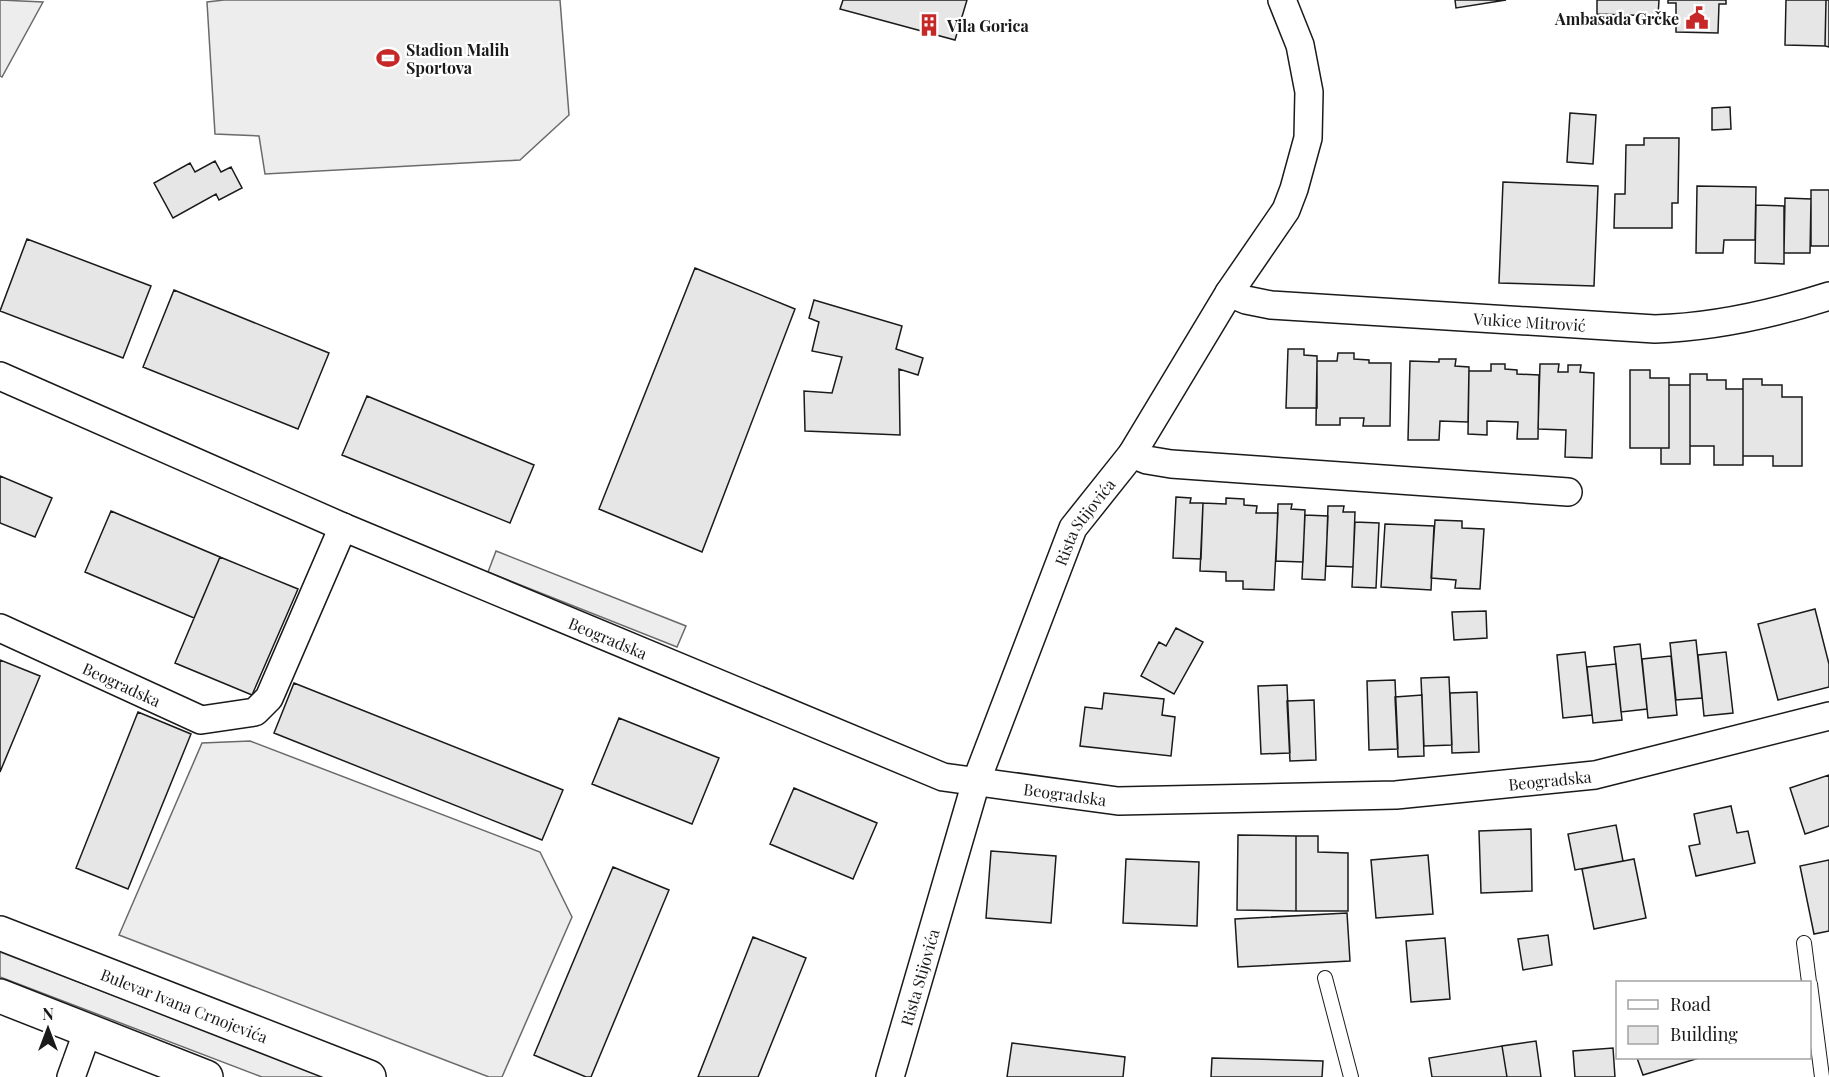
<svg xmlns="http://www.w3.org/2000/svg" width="1829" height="1077" font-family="'Playfair Display',serif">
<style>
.built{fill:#ededed;stroke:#6a6a6a;stroke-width:1.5}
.building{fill:#e6e6e6;stroke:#1a1a1a;stroke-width:1.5}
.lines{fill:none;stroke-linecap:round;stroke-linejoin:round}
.service-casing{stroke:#1a1a1a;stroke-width:16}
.minor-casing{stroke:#1a1a1a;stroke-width:30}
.secondary-casing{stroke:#1a1a1a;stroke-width:36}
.service{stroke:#fff;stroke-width:14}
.minor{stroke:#fff;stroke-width:27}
.secondary{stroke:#fff;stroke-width:33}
.labels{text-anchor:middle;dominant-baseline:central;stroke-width:4.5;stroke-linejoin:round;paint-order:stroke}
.poi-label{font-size:16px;font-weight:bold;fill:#1a1a1a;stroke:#fff;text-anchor:start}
.street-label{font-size:16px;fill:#1a1a1a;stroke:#fff}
</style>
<rect width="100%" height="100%" fill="#fff"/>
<path class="built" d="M0,0l43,2 -41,75 -2,-1z
M224,0h336l9,115 -49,45 -255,14 -6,-38 -44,-2 -8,-132z
M496,551l190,75 -9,21 -189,-75z
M250,741l290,111 32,65 -70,160h-13l-370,-142 83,-192z
M0,952l326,125h-64l-262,-100z"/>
<path class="building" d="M843,0h124l-12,40 -115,-31z
M1455,0h51l-50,8z
M1597,0h62l-1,16 -61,-2z
M1668,0h58v4h-7l-1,29 -42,-1v-29h-8z
M1786,0h40l-1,46 -40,-1z
M1826,0h3v47l-4,-1z
M1730,107l1,22 -19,1v-22z
M1570,113l26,2 -3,49 -26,-2z
M1644,138h35l-1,65h-6v25h-58l1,-34h10l1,-49h18z
M215,161l6,11 10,-5 11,21 -23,12 -3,-6 -43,24 -19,-35 36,-20 5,9z
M1503,182l95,4 -4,100 -95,-3z
M1697,186l59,1 -1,53h-31l-1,13h-27z
M1811,190h18v56h-18z
M1785,198l26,1 -1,54h-26z
M1756,205l28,1v58l-29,-1z
M27,239l124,47 -28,72 -123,-47z
M695,268l100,41 -93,243 -103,-43z
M174,290l155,63 -31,76 -155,-62z
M814,300l88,26 -6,23 27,9 -5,17 -19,-6 1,66 -95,-4 -1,-40 28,2 10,-36 -30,-6 7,-29 -10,-4z
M1288,349h16v6l13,1v52h-31z
M1338,353h16v6l15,1v3h22l-1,63h-27l1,-8h-24v7h-24l1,-64h20z
M1439,359h17l-1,7 14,1 -1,55 -28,-1 -1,19h-31l2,-79 29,1z
M1491,364h14v5l12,1v4l22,1 -1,64h-21l1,-17 -31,-1v14l-19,-1 1,-63h22z
M1540,364h19l-1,8h10v-7h13l-1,7 14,1 -2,85 -27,-1 1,-27 -28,-1z
M1630,370h20v8h19v70h-39z
M1690,374h17v6h19v9h17v76h-29v-19h-24z
M1743,379h19v6h20v12h20v69h-29v-10h-30z
M1669,385h21v79h-29v-16h8z
M367,396l167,69 -24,58 -168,-68z
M0,476l52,22 -17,39 -35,-14z
M1176,497l15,1 -1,5h13l-2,56 -28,-1z
M1226,498l18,1v6l13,1 -1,7h22l-4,77 -31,-1v-8h-17v-9l-26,-1 3,-68 23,1z
M1278,504h14l-1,5 14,1 -2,52 -27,-1z
M1328,506h16l-1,6h12l-2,55 -27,-1z
M111,511l109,46 -26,61 -109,-46z
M1305,515l23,1 -3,64 -23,-1z
M1435,520l27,1v7l22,1 -4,60 -25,-1 1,-8 -25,-2z
M1355,522l24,1 -3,65 -24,-1z
M1385,524l49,2 -3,64 -50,-3z
M220,557l78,32 -46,106 -77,-32z
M1815,609l14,55v23l-51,13 -20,-76z
M1486,611l1,27 -33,2 -2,-28z
M1176,628l27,14 -29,52 -33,-18 18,-34 7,4z
M1696,640l6,58 -26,2 -6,-57z
M1640,644l7,65 -26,3 -7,-65z
M1585,652l7,63 -29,3 -6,-63z
M1726,652l7,61 -29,3 -6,-61z
M1671,656l6,59 -29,3 -6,-59z
M0,660l40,16 -40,96z
M1616,664l6,56 -29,3 -6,-56z
M1449,677l3,68 -28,1 -3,-68z
M1395,680l3,69 -29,1 -2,-69z
M294,683l269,107 -21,50 -268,-107z
M1287,685l3,68 -29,1 -3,-68z
M1477,692l2,60 -27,1 -2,-60z
M1104,693l60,6 -2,16 13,2 -4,39 -91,-10 5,-39 17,2z
M1422,695l2,61 -26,1 -3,-60z
M1314,700l2,60 -26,1 -3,-60z
M138,712l53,22 -63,155 -52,-21z
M619,718l100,40 -27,66 -100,-40z
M1829,775v51l-24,8 -15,-46z
M794,788l83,35 -24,56 -83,-35z
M1731,806l6,27 11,-2 7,32 -59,13 -7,-30 11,-2 -6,-30z
M1616,825l7,36 -48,9 -7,-36z
M1531,829l1,62 -51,2 -2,-62z
M1238,835l58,1v75l-59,-1z
M1296,836h22v16l30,1v58h-52z
M991,851l65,5 -5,67 -65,-5z
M1428,855l5,59 -57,4 -5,-58z
M1126,859l73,3 -2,64 -74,-3z
M1634,859l12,59 -52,11 -12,-60z
M1829,860v71l-15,3 -14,-68z
M613,867l56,23 -78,187h-5l-52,-22z
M1347,913l3,48 -112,6 -3,-48z
M1548,935l4,30 -29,5 -5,-31z
M753,937l53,21 -48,119h-60z
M1445,938l5,61 -39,3 -5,-61z
M1536,1041l5,36h-34l-5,-31z
M1012,1043l113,14 -2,20h-116z
M1502,1046l5,31h-75l-3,-19z
M1613,1048l2,29h-40l-2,-26z
M1212,1058l111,3 -1,16h-111z
M1637,1058h62l-56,17z"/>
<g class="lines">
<g class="service-casing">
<path id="service" d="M1804,943l5,39
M1325,978l26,99
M1810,984l12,93"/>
</g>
<g class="minor-casing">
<g id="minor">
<path id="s1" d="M1229,293l17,7 25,5 384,24c59,-2 118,-15 174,-33"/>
<path id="s2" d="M0,376l343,151 600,250 175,24 278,-6 199,-20 234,-59"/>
<path d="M1132,454l15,6 24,4 397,28"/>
<path id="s3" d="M0,628l201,92 54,-8 14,-14 74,-171"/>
<path d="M71,1077l17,-47"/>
<path id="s4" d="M890,1077l86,-295 97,-254 59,-74 97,-161 57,-83 8,-21 14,-51 1,-46 -9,-47 -18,-45"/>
</g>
</g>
<g class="secondary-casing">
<g id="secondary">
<path id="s5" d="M0,933l369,144"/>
<path d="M0,996l206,81"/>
</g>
</g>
<use href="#service" class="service"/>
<use href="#minor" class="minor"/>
<use href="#secondary" class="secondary"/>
</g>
<defs>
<g id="civic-bare" transform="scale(1.8)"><path d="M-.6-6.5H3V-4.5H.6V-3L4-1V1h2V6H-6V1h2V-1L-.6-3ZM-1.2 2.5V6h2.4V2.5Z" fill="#c62828" stroke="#fff" stroke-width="2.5" paint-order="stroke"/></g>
<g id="building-bare" transform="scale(1.8)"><path d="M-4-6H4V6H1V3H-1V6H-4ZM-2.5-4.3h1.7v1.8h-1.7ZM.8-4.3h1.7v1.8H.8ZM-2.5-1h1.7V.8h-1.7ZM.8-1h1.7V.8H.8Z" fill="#c62828" stroke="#fff" stroke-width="2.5" paint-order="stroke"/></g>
<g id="stadium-bare" transform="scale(1.8)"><path d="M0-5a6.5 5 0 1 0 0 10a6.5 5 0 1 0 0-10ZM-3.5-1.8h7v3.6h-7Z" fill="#c62828" stroke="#fff" stroke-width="2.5" paint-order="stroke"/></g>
</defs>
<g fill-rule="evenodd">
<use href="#civic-bare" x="1697" y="18"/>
<use href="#building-bare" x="929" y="25"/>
<use href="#stadium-bare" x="388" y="58"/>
</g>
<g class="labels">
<g class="poi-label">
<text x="1679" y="18" text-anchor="end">Ambasada Grčke</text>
<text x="947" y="25">Vila Gorica</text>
<text x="406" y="49">Stadion Malih<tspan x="406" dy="18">Sportova</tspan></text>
</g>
<g class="street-label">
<text stroke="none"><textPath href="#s1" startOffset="303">Vukice Mitrović</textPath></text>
<text stroke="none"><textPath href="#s4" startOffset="590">Rista Stijovića</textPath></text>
<text stroke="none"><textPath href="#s2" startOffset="662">Beogradska</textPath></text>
<text stroke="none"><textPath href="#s3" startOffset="134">Beogradska</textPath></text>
<text stroke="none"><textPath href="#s2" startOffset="1634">Beogradska</textPath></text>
<text stroke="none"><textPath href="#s2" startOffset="1148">Beogradska</textPath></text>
<text stroke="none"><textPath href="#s4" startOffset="104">Rista Stijovića</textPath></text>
<text stroke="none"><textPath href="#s5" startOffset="198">Bulevar Ivana Crnojevića</textPath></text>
</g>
</g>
<rect x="1616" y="981" width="195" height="78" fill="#ffffff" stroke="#a3a3a3" stroke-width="1.5"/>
<rect x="1628" y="1000" width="30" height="9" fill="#ffffff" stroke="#a3a3a3" stroke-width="1.5"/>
<text x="1670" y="1011" font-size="18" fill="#1a1a1a">Road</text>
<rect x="1628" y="1026" width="30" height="18" fill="#e6e6e6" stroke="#a3a3a3" stroke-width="1.5"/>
<text x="1670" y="1041" font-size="18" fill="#1a1a1a">Building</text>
<g transform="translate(48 1029)" stroke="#ffffff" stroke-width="4.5" paint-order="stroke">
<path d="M0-4.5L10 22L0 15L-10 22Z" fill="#1a1a1a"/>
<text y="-9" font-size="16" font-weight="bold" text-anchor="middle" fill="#1a1a1a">N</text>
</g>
</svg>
